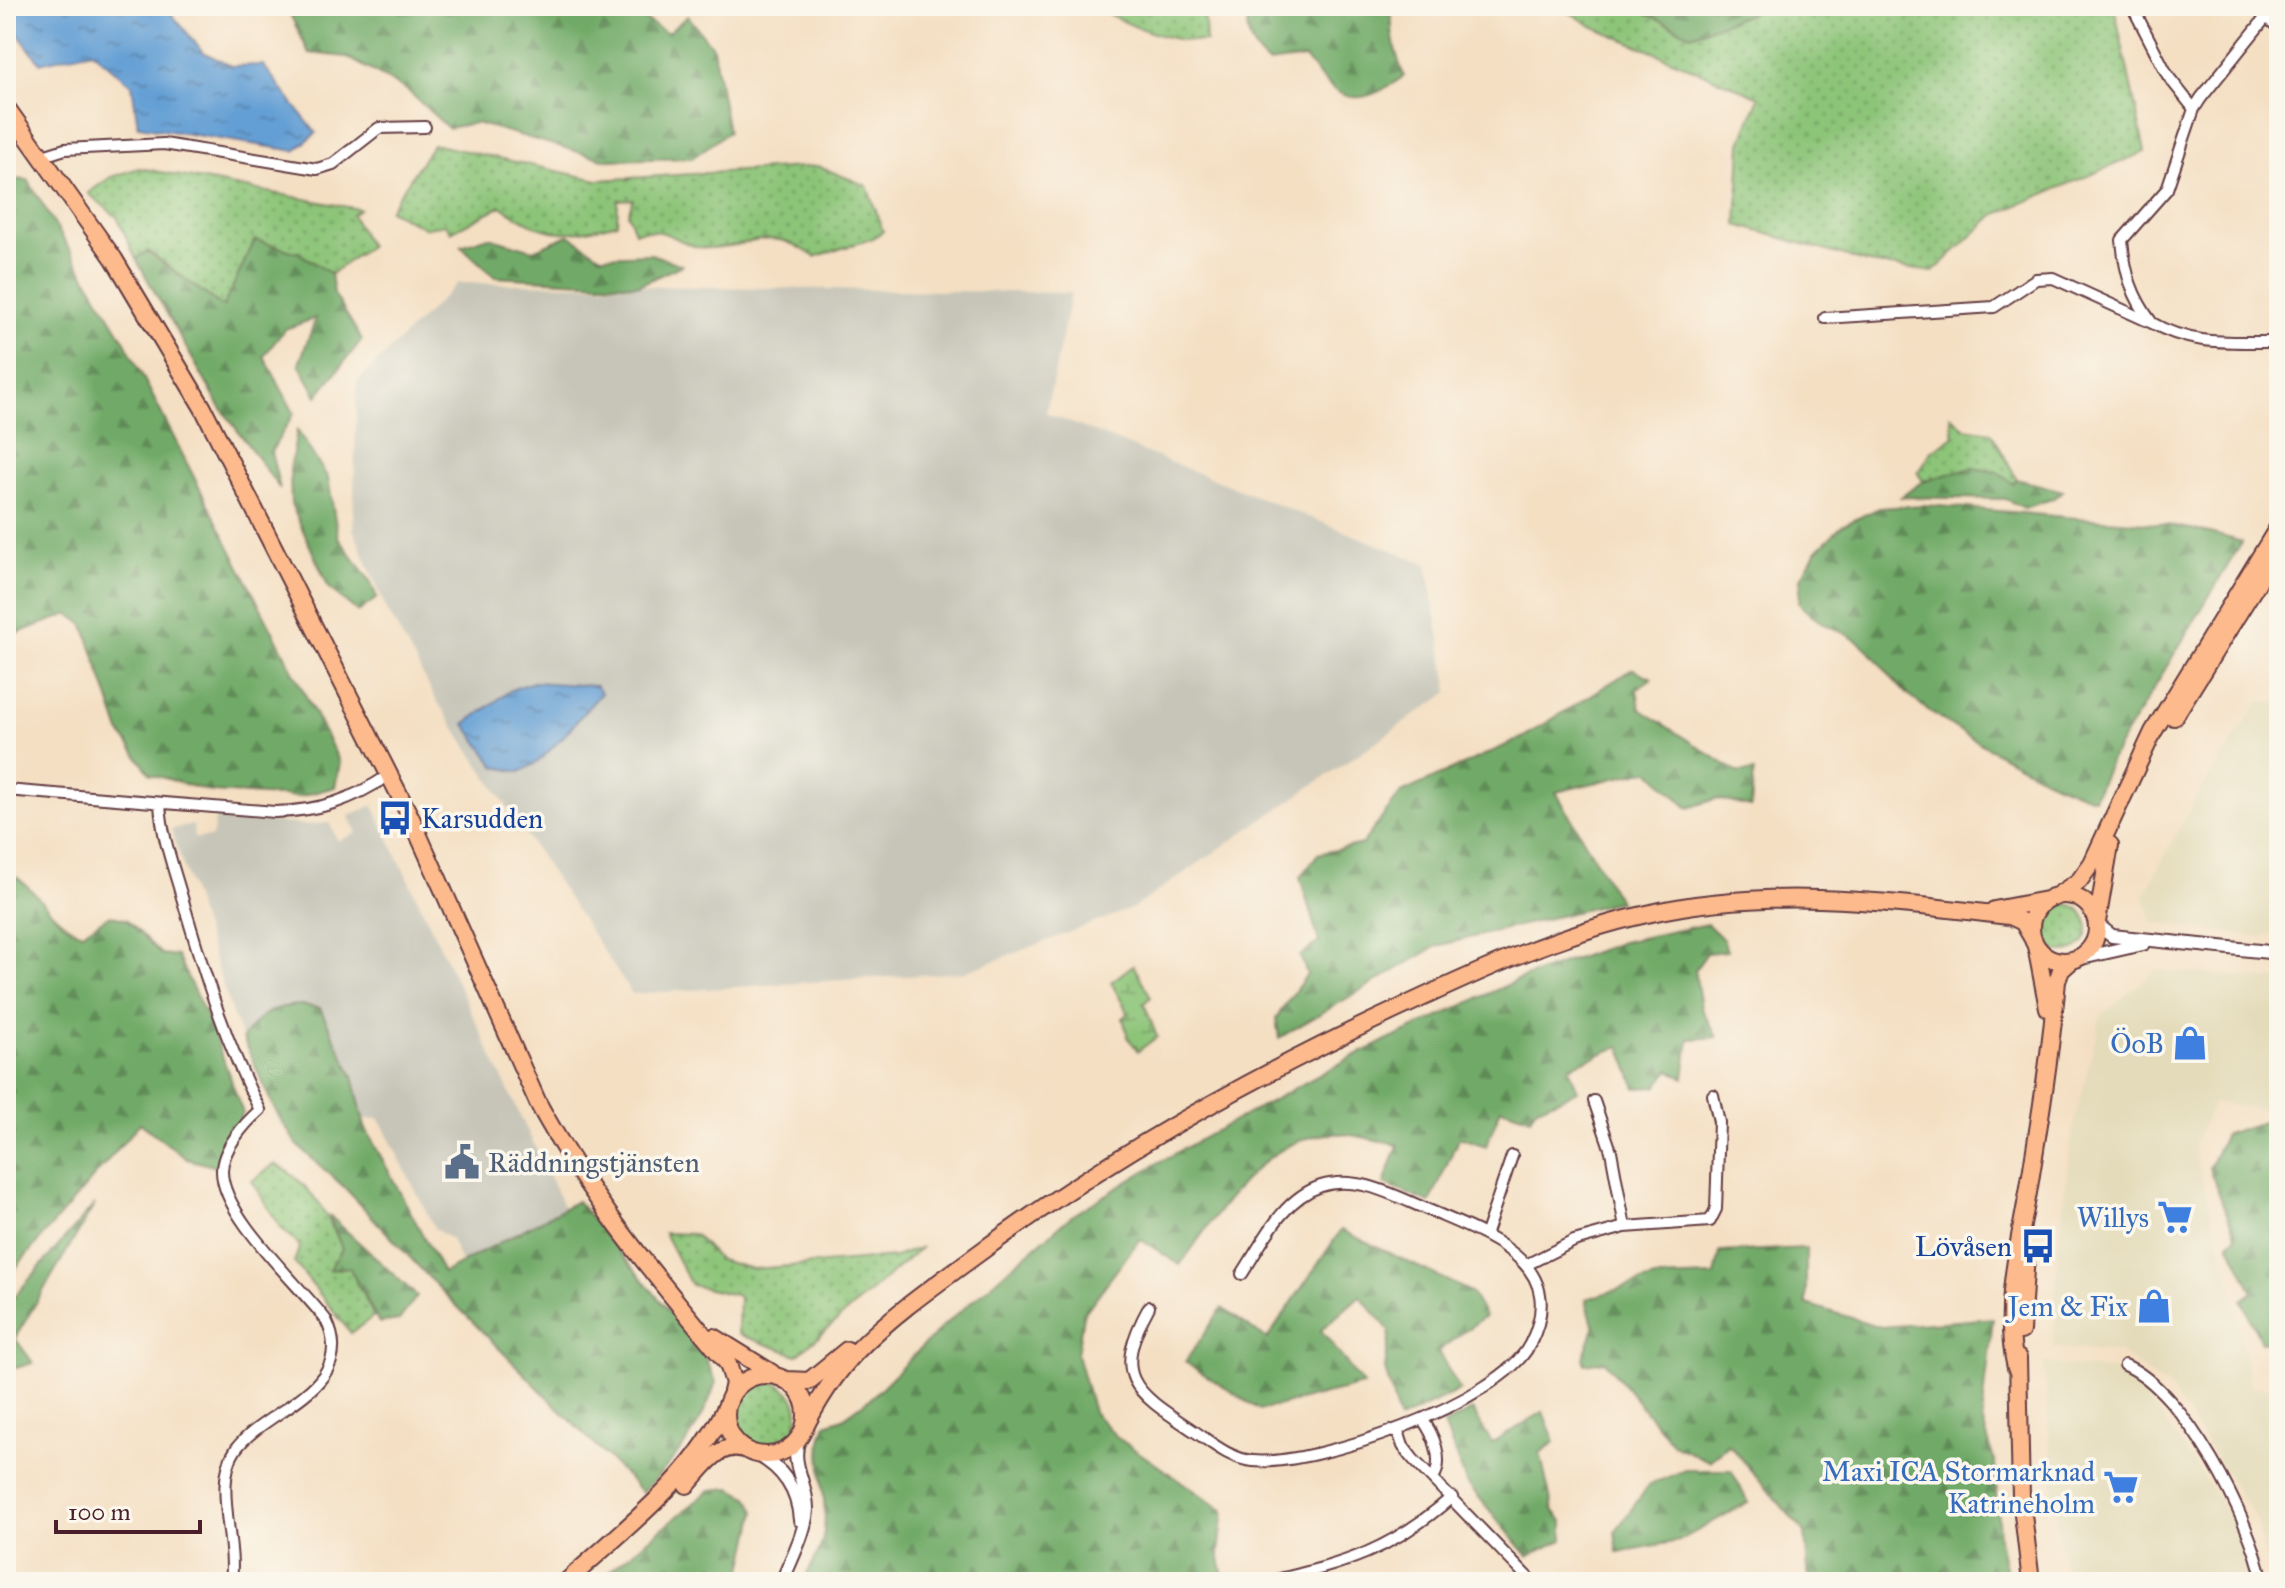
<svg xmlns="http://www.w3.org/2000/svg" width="2285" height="1588" font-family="'IM FELL Great Primer',serif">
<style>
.built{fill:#e4dbba}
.industrial{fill:#c6c5b8}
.grass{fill:url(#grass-dots);stroke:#6b7252;stroke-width:2}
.forest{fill:url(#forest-firs);stroke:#5e644a;stroke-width:2}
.wetland{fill:url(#wetland-marsh);stroke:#6b7252;stroke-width:2}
.water{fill:url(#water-ripples);stroke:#575f80;stroke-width:2}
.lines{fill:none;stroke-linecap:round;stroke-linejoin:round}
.minor-casing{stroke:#643c42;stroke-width:14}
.tertiary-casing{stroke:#643c42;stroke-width:16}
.primary-casing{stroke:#643c42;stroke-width:20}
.trunk-casing{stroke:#643c42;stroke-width:20}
.minor{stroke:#fff;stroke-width:10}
.tertiary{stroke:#fff;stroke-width:12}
.primary{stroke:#fcba8d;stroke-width:16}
.trunk{stroke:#fcba8d;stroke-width:16}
.labels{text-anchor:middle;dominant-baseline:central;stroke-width:7;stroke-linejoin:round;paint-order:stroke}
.transit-label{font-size:28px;fill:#164399;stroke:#fbf7ec;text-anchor:start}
.shop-label{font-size:28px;fill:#366cbe;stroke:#fbf7ec;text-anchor:end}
.service-label{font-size:28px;fill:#4e5e75;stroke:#fbf7ec;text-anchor:start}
</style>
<defs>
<pattern id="grass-dots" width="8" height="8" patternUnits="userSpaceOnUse" patternTransform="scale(2)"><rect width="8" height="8" fill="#8cc478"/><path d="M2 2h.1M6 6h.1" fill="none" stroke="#749f63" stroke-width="1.8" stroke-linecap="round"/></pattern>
<pattern id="forest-firs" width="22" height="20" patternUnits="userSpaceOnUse" patternTransform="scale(2)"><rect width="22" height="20" fill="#71aa68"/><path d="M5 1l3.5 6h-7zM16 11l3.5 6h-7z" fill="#5f8a56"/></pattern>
<pattern id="wetland-marsh" width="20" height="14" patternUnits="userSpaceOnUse" patternTransform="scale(2)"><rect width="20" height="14" fill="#8cc478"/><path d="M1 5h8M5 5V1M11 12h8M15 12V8" fill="none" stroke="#749f63"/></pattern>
<pattern id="water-ripples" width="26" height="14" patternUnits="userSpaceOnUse" patternTransform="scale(2)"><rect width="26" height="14" fill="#649fd4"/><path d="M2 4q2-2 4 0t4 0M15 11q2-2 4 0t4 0" fill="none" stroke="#5481ac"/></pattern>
</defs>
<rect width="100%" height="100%" fill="#fbf7ec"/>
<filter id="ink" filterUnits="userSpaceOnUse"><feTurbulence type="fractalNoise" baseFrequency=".0125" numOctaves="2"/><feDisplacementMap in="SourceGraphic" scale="16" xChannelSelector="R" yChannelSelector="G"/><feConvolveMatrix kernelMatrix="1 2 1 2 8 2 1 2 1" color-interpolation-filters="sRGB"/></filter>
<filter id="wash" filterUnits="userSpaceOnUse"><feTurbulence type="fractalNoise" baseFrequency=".006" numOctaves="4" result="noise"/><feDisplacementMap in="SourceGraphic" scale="32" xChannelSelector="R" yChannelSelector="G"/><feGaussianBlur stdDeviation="1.8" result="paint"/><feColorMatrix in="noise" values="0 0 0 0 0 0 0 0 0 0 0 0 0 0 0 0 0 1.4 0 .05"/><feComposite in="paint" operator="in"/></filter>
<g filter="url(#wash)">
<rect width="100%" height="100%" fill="#f4dfc3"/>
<path class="built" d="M2259,702l20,1v224l-15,11 -112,-16 -8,-27 50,-94z
M2157,970l122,10v131l-66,-8 -20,44 37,133 20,106 29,3v193h-9l-13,-62 -86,-131 -52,-37 -66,-4 5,-101 15,-118 28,-114z
M2044,1363l72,8 42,41 62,89 22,42 9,39h-184l-11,-60z"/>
<path class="industrial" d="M458,283l613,10 -25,120 381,151 22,128 -316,216 -168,64 -333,22 -195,-293 -51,-93 -33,-79 4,-147z
M373,805l191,403 -102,57 -11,-26 -16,-10 -56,-111 -98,8 -48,-110 -62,-187 22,-4 1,13 18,-1 4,-20 90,8 23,-2 9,18 19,-8 -8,-17z"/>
<path class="grass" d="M1095,6h109l2,35c-36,2 -81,-16 -111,-35z
M1559,6h73l59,29 80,-29h343l31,146 -151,63 -61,57 -64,-9 -132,-38 4,-82 18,-46 -165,-70z
M433,144l165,36 220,-14 49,20 16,45 -12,8 -56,18c-50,-34 -58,-9 -108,-9 -27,0 -36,-23 -72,-16l-7,-18 5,-15 -15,1 -1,23c-53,14 -69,15 -116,-17l-50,26 -6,-8 -20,4 -36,-18z
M139,168l220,41 -7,6 17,31 -38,28 -32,-21 -76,55 -75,-57 -12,8 -19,-42 -29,-24 23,-16z
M1951,416l14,12 26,4 26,47 -5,5 -40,-16 -49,13 -5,-8 13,-21 23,-16z
M2040 928a24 24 0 1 1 48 0a24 24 0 1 1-48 0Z
M275,1164c34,17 54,51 67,85l-12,21 19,-3 25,49 -23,17 -57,-71 6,-16 -20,-19 -28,-46z
M664,1233l30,1 25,26 34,9 142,-12 27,-10 -125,108 -59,-21 1,-38 -48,-11z
M734 1414a32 32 0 1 1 64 0a32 32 0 1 1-64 0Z"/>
<path class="forest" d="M286,6h337l44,27 21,-17 25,32 15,84 -36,26 -85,2 -131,-37 -28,5 -41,-38 -60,-33 -38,-4z
M1307,6h86c-4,23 2,48 11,70 -47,34 -66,27 -99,-18l-37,5c-18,-15 -26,-33 -17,-55l51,7z
M1632,6h139l-80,29z
M6,179l22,1 96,160 216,423 -5,24 -36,10 -87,-5 -62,-18 -30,-42 -36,-107 -15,-11 -63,23z
M569,235l32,21 50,-2 31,11 -43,20 -144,-8 -34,-31 28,-9 44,13z
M255,240l44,13 32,21 3,20 28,46 -45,56 -18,-32 17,-46 -31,11 -21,27 30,57 -23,39 9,37 -63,-87 -81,-143 11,-8 76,56z
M297,430l31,48 10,59 32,44 7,17 -19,14 -29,-24 -38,-84 -1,-34z
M1972,468l25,4 15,11 5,-4 46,12 -11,8 -28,9 -18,-9 -105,-2 22,-16z
M1923,505c51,3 103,9 154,13 63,5 102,4 165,24l-130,215 -18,41c-48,-14 -149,-72 -188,-105 -15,-13 -26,-32 -41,-46 -21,-19 -43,-17 -66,-44l2,-25 15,-27 27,-26 36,-17z
M1633,669l19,9 -15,11 3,20 97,63h17l-3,35 -35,-8 -28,9 -39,-38 -93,22 63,109 -182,45 -158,92 -3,-20 31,-44 -7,-18 19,-14 -19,-65 18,-23 44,-10 39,-51 121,-55z
M9,872c28,16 41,49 73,61l28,-18 17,5 34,34 16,2 34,70 32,87 -26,54 -30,-8 -47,-36 -134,156v-405z
M1707,924l16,15 4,12 -20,2 -12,17 6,38 16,29 -28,2 -5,39 -15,-8 -13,17 -20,1 -16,-42 -51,21 9,24 -43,18 -4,9 -30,-10 -15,38 -27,-9 -29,66 -46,-19 14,-39c-18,-4 -37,-9 -55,-11 -78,-5 -123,78 -163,131l-40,-26 -57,76 -6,39 16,58 25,26 106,73 -5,42 6,29h-422c6,-13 15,-26 19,-40 10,-35 -11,-89 4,-118l17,-6 28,-20 71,-71 128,-110 91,-56 193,-105 166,-77 102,-37z
M301,1005l19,3 33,68 12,51 78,146 134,-72 124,148 15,33c-17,50 -37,74 -74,110l-208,-209 -90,-96 -47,-42 -25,-41 -29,-66c17,-24 29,-32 58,-33z
M2279,1117v223l-18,2 -19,-42 11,-8 -24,-49 7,-6 -27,-69 16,-34z
M95,1204l-80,134 18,25 -27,8v-65z
M329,1215l88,81 -18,24 -20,3 -30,-56 -20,3 13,-21z
M1341,1230l130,62 14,24 -47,35 22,39 -61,30 -14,-51 5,-38 -30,-35 -39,34 42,55 -103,25 -75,-48 37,-54 45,31z
M1806,1248v56l75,23 112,-9 -11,101 13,45 4,75 9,43h-199l-4,-49 -76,-88 -20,16 -36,-16 -68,-84 -20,3 -2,-6 11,-30 -8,-29 69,-21 60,-2 5,-24z
M1472,1410l20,33 51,-31 12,30 -15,11 13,57 10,12v18l-35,16 -62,-74 -22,-57z
M1685,1470h46l17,32 -69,39 -61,11 -3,-20 34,-47z
M731,1488l17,9 8,14 -16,71h-144l114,-92z"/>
<path class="wetland" d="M1133,965l18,32 -7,6 13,34 -19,14 -10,-14 -5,-19 5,-5 -17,-31z"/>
<path class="water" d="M6,6h159l38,46 28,14 32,-1 53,68 -21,18 -157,-25 -6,-41 -40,-34 -52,12 -34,-45z
M533,682l63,4 5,7 -39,45 -24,24 -18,10 -24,-5 -31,-43 46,-34z"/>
</g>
<g filter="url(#ink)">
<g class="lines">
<g class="minor-casing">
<path id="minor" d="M2132,6l36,70 26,33
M2253,6l26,22
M43,156l22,-7 99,-5 153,25 16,-5 46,-36 46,-1
M1825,318l169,-11 42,-28 17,-1 99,45c-20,-27 -27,-49 -30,-83l45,-51 27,-80 7,-11 65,-81
M2152,323c42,24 80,18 127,19
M6,790l269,22c45,-1 77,-12 114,-37
M160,804c2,32 12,59 21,90 21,73 44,148 79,216 -15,13 -38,39 -38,61 0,45 76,112 104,149 34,68 -62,89 -90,129 -24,35 1,91 -5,133
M1594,1101l17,50 14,76
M1486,1233l26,-77
M1526,1265l48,-24 51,-14 85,-6 6,-12 3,-87 -6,-27
M1149,1307c-39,71 -14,85 45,124 18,12 36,28 59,30 62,6 248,-59 277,-117 41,-81 -44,-109 -99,-133 -34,-14 -73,-37 -110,-25 -39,13 -58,56 -79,88
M2125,1365c60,26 126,155 138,217
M1422,1419c11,14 23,42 11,59
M1398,1431l5,15 10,13 119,123
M1268,1582c79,-19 122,-31 184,-85"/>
</g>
<g class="tertiary-casing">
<path id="tertiary" d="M2098,925l14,11 167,17
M2077,959l66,-15
M754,1453c28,14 44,36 46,67
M782,1582c9,-23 23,-48 25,-72 1,-26 -19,-48 -7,-73"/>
</g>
<g class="primary-casing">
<path id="primary" d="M2036,946l12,62
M2021,1331l5,-76
M2018,1358l3,139 10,85
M2016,1368c-14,-60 3,-122 13,-181 11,-68 22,-137 28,-206l4,-11 10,-9
M687,1485c17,-18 33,-46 60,-35
M566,1582c61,-56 128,-104 163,-181"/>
</g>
<g class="trunk-casing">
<path id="trunk" d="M6,107l108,152 89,149 208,410 127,285c51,95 121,178 190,261l6,19 -3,13
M2174,717l105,-169
M2031 928a33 33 0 1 1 66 0a33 33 0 1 1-66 0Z
M2055,897l24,-16 13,-18 61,-131 126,-206
M1994,910l52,-10
M2097,922l13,-77
M714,1337l58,36
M726 1415a40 40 0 1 1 80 0a40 40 0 1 1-80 0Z
M787,1380l22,1 38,-31
M803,1431c14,-29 31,-56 54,-80 35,-36 77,-65 118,-95 132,-98 278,-180 427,-249 79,-37 159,-74 245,-93 121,-28 241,-12 363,2l13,6 11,19"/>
</g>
<use href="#minor" class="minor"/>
<use href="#tertiary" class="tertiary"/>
<use href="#primary" class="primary"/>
<use href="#trunk" class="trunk"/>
</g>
</g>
<defs>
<g id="bus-bare" transform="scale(2.76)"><path d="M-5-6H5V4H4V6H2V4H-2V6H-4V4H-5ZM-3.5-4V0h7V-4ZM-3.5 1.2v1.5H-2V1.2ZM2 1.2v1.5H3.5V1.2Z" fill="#1a4fb4" stroke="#fbf7ec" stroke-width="2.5" paint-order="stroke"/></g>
<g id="shop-bare" transform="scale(2.76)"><path d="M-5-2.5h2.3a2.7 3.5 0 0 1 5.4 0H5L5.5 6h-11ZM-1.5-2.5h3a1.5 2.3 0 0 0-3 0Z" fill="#3f7fe0" stroke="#fbf7ec" stroke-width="2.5" paint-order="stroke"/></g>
<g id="civic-bare" transform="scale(2.76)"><path d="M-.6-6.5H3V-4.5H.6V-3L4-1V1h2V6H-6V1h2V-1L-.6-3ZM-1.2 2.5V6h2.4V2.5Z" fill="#5c6f8a" stroke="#fbf7ec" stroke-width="2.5" paint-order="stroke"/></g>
<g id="supermarket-bare" transform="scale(2.76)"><path d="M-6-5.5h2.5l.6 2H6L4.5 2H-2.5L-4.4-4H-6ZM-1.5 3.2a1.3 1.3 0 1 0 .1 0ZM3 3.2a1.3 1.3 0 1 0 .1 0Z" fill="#3f7fe0" stroke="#fbf7ec" stroke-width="2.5" paint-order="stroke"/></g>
</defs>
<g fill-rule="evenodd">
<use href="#bus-bare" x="395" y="818"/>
<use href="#shop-bare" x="2190" y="1043"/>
<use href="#civic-bare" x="462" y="1162"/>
<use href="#supermarket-bare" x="2175" y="1217"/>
<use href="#bus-bare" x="2038" y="1246"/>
<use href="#shop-bare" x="2154" y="1306"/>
<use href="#supermarket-bare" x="2121" y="1487"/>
</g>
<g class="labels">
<g class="transit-label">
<text x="421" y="818">Karsudden</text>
<text x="2012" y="1246" text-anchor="end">Lövåsen</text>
</g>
<g class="shop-label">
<text x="2164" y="1043">ÖoB</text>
<text x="2149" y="1217">Willys</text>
<text x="2128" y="1306">Jem &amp; Fix</text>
<text x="2095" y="1471">Maxi ICA Stormarknad<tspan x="2095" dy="32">Katrineholm</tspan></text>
</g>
<g class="service-label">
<text x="488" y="1162">Räddningstjänsten</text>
</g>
</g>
<rect width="2285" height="1588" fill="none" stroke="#fbf7ec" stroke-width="32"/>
<path d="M56 1520v12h144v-12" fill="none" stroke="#4a1f2b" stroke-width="4"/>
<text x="68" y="1520" font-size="24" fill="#4a1f2b" stroke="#fbf7ec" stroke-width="6" paint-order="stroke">100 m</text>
</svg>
